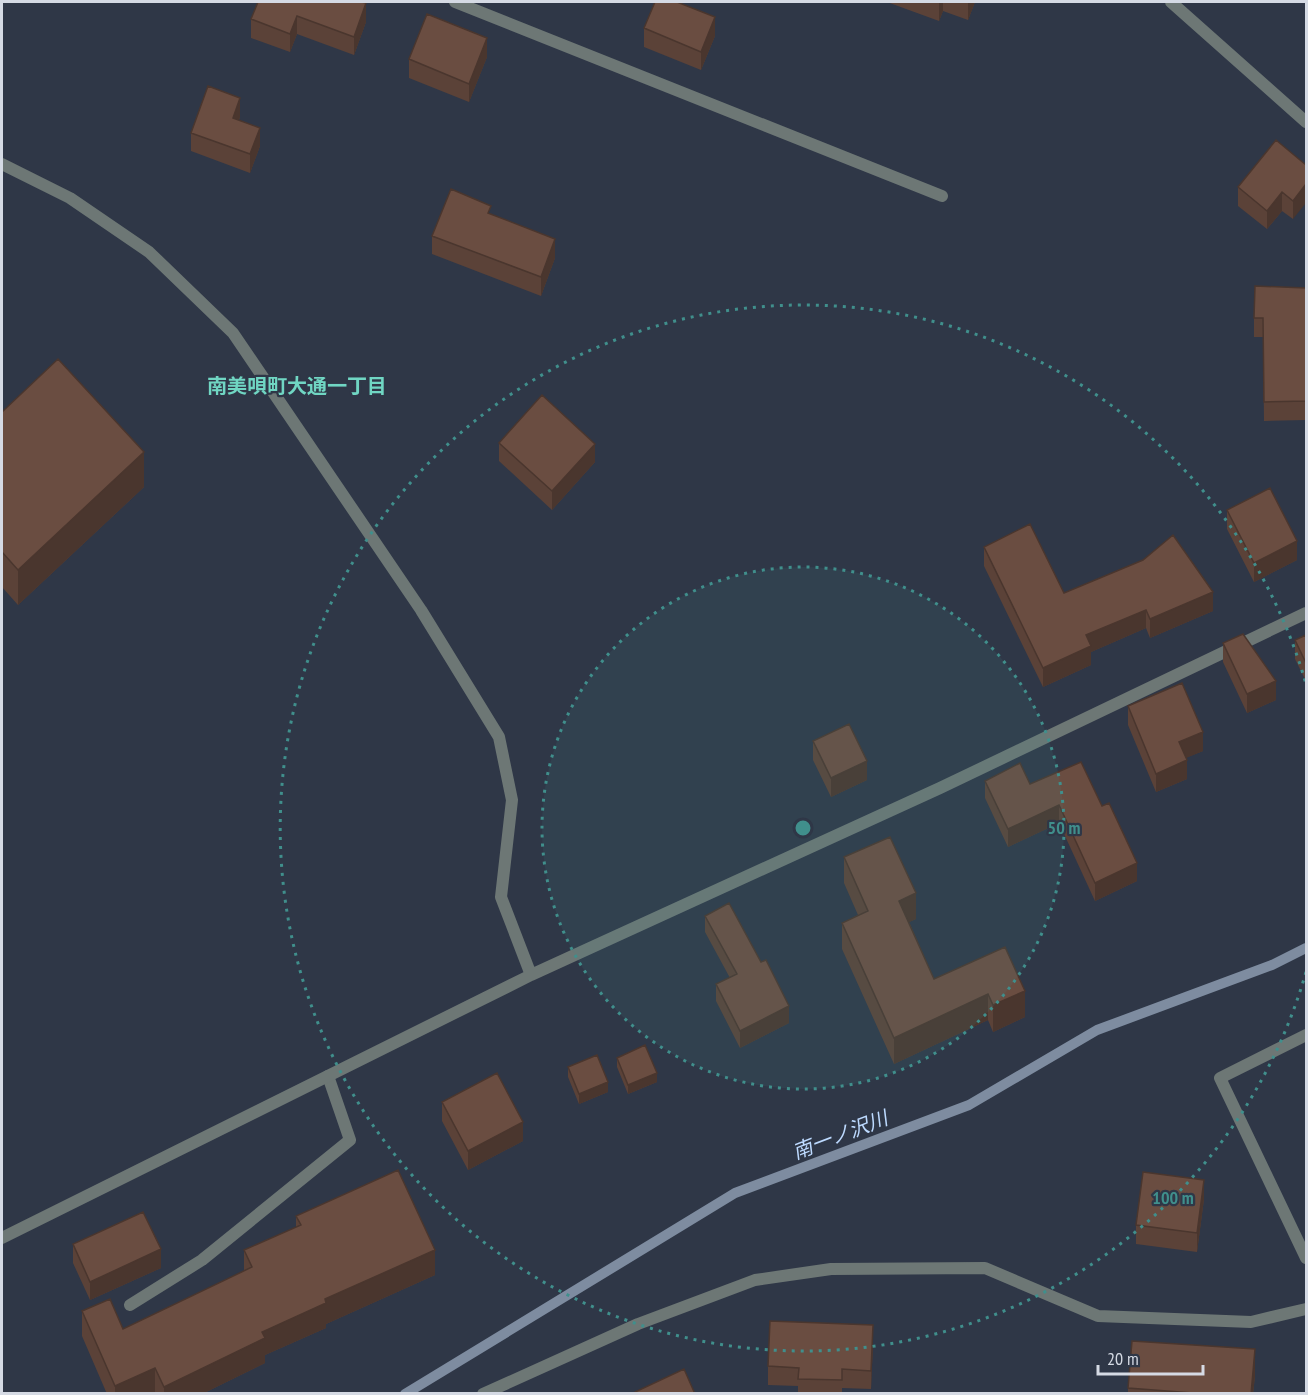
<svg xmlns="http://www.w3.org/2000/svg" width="1308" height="1395" font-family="'PT Sans Narrow','Noto Sans JP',sans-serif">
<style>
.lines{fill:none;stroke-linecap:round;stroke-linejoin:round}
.stream{stroke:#7e8ca0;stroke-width:10}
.service{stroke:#6d7775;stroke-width:12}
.minor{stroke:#6d7775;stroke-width:12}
.tertiary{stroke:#6d7775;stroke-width:12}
.wall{fill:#5b4238}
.shaded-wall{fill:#4a362e}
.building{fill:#6a4d41;stroke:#4a362e;stroke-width:1.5}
.ring{fill:none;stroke:#408f8c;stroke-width:3;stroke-dasharray:3 6}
.labels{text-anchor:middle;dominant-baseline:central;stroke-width:4.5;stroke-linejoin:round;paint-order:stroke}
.neighbourhood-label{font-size:20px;font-weight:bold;fill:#70d6c3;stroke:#2f3747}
.water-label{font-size:20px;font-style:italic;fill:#bddaff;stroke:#2f3747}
.centre{fill:#408f8c;stroke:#2f3747;stroke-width:3}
.ring-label{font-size:18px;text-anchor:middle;font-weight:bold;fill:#408f8c;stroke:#2f3747;stroke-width:4.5;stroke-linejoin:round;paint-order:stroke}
</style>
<rect width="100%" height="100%" fill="#2f3747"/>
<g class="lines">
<path class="stream" d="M405,1394l330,-201 234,-88 128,-75 175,-65 34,-17"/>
<path class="service" d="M130,1305l72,-45 148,-120 -22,-64"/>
<path class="minor" d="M455,2l487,194
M1171,2l135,120
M1306,1035l-86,43 86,180
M483,1394l155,-70 117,-44 76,-11 154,-1 113,48 153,6 55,-13"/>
<path class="tertiary" d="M2,164l68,34 79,54 84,81 188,277 78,127 13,63 -11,97 30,78
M2,1238l529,-263 409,-187 366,-175"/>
</g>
<path class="wall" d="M258,2l108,20 -12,33 -57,-21 -7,18 -39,-14v-19z
M887,2h88l-7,18 -25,-9 -4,10z
M644,28l71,8 -14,34 -57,-23z
M487,57l-18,45 -60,-24v-19z
M240,117l-1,3 21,26 -10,27 -59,-22v-18z
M1306,165l-13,54 -11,-8 -15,18 -29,-23v-19z
M432,236l123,22 -14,38 -109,-42z
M1306,288v132l-42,1 -1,-84h-9v-19z
M2,412l142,75 -126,118 -16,-18z
M499,443l96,19 -43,48 -53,-49z
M1227,510l70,50 -43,22 -27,-53z
M984,547l80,46 149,18 -63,27 -4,-10 -55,24v13l-48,22 -59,-121z
M1306,635v46l-11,-22v-19z
M1223,643l53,57 -29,13 -24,-51z
M1128,706l75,45 -18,7 2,21 -31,13 -28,-67z
M813,741l54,39 -36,17 -18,-37z
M1081,762l56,119 -42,20 -36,-78 -51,24 -23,-49v-17l45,3z
M844,857l72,62 -7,3 25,57 71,-32 20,70 -32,15 -5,-12 -94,44 -52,-115v-26l16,-8 -14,-32z
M705,916l84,107 -49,25 -24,-47v-17l14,-6 -25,-46z
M617,1058l40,24 -29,12 -11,-27z
M568,1067l40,25 -29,12 -11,-27z
M442,1102l81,39 -55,29 -26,-49z
M1204,1199l-7,53 -61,-8v-19z
M296,1216l139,59 -109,49v4l-61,27v8l-63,31h-46l-1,-1 -2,1h-46l-25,-58v-25l41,18 121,-58v-21l52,-23z
M73,1244l88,24 -71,32 -17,-37z
M873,1343l-2,46 -29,-1v6h-44v-8l-30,-1v-19z
M1255,1376l-2,18h-125v-6z"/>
<path class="shaded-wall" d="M939,2h4v9l-4,10z
M968,2h7l-7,18z
M366,3v19l-12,33v-18z
M297,16v18l-7,18v-18z
M715,17v19l-14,34v-18z
M487,38v19l-18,45v-18z
M240,98v19l-7,19v-18z
M260,128v18l-10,27v-19z
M1306,184v19l-13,16v-18z
M1282,192v19l-15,18v-18z
M555,239v19l-14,38v-19z
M595,444v18l-43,48v-19z
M144,452v35l-126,118v-35z
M1297,541v19l-43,22v-19z
M1213,592v19l-63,27v-19z
M1146,610v18l-55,24v13l-48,22v-19l43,-33z
M1276,681v19l-29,13v-19z
M1203,732v19l-24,10v-19z
M1187,760v19l-31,13v-18z
M867,761v19l-36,17v-19z
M1059,805v18l-51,24v-18z
M1137,863v18l-42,20v-18z
M916,893v26l-17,8v-26z
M1025,991v26l-32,15v-27z
M988,994v26l-94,44v-26z
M789,1006v17l-49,25v-17z
M657,1073v9l-29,12v-9z
M608,1082v10l-29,12v-10z
M523,1122v19l-55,29v-19z
M1204,1180v19l-7,53v-19z
M161,1249v19l-71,32v-18z
M435,1250v25l-109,49v4l-61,27v8l-63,31h-38v-7l98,-55 63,-33z
M873,1325v18l-2,46v-18z
M1255,1349v27l-2,18h-2z
M155,1368v25l-2,1h-38v-8z"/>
<path class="building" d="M258,2h103l5,1 -12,34 -57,-21 -7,18 -39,-15z
M655,2h22l38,15 -14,35 -57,-24z
M427,14l60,24 -18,46 -60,-25z
M208,86l32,12 -7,20 27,10 -10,26 -59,-21z
M1276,140l30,25v19l-13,17 -11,-9 -15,19 -29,-24z
M451,189l40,17 -3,7 67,26 -14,38 -109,-41z
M1255,286l51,2v113l-42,1 -1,-84h-9z
M58,359l86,93 -126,118 -16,-18v-140z
M542,395l53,49 -43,47 -53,-48z
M1270,488l27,53 -43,22 -27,-53z
M1030,524l34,69 79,-33 30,-25 40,57 -63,27 -4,-9 -60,25 5,11 -48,22 -59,-121z
M1243,634l33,47 -29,13 -24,-51z
M1306,635v28l-11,-23z
M1182,683l21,49 -24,10 8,18 -31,14 -28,-68z
M849,724l18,37 -36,17 -18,-37z
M1081,762l21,44 7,-3 28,60 -42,20 -36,-78 -51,24 -23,-48 35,-18 10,21z
M890,837l26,56 -17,8 35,78 71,-32 20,44 -32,14 -5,-11 -94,44 -52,-115 26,-12 -24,-54z
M729,903l32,59 5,-2 23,46 -49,25 -24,-47 21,-10 -32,-58z
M645,1045l12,28 -29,12 -11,-27z
M597,1055l11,27 -29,12 -11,-27z
M497,1073l26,49 -55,29 -26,-49z
M398,1170l37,80 -110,49 1,4 -64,29 3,6 -101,49 -9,-19 -40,18 -33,-75 28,-12 13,30 129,-62 -8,-17 57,-25 -5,-9z
M1143,1172l61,8 -7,53 -61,-8z
M143,1212l18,37 -71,33 -17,-38z
M770,1321l103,4 -2,46 -29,-2v11l-44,-1 1,-11 -31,-2z
M1132,1341l123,8 -4,45h-45l-78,-6z
M684,1369l11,25h-60v-2z"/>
<circle cx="803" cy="828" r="261" fill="#408f8c" fill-opacity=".12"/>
<g class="ring">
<circle cx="803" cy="828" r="261"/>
<path d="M1306 972A523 523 0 1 1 1306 684"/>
</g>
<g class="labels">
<g class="neighbourhood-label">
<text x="297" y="386">南美唄町大通一丁目</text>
</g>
<g class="water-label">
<text transform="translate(840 1135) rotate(-21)">南一ノ沢川</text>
</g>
</g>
<circle cx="803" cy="828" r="9" class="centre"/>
<g class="ring-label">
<text x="1064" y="834">50 m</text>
<text x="1173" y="1204">100 m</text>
</g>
<rect width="1308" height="1395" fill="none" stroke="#d5dae4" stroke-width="6"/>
<path d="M1098 1365v9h105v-9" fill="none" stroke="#d5dae4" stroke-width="3"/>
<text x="1107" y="1365" font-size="18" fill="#d5dae4" stroke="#2f3747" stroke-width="4.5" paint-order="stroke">20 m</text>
</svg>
